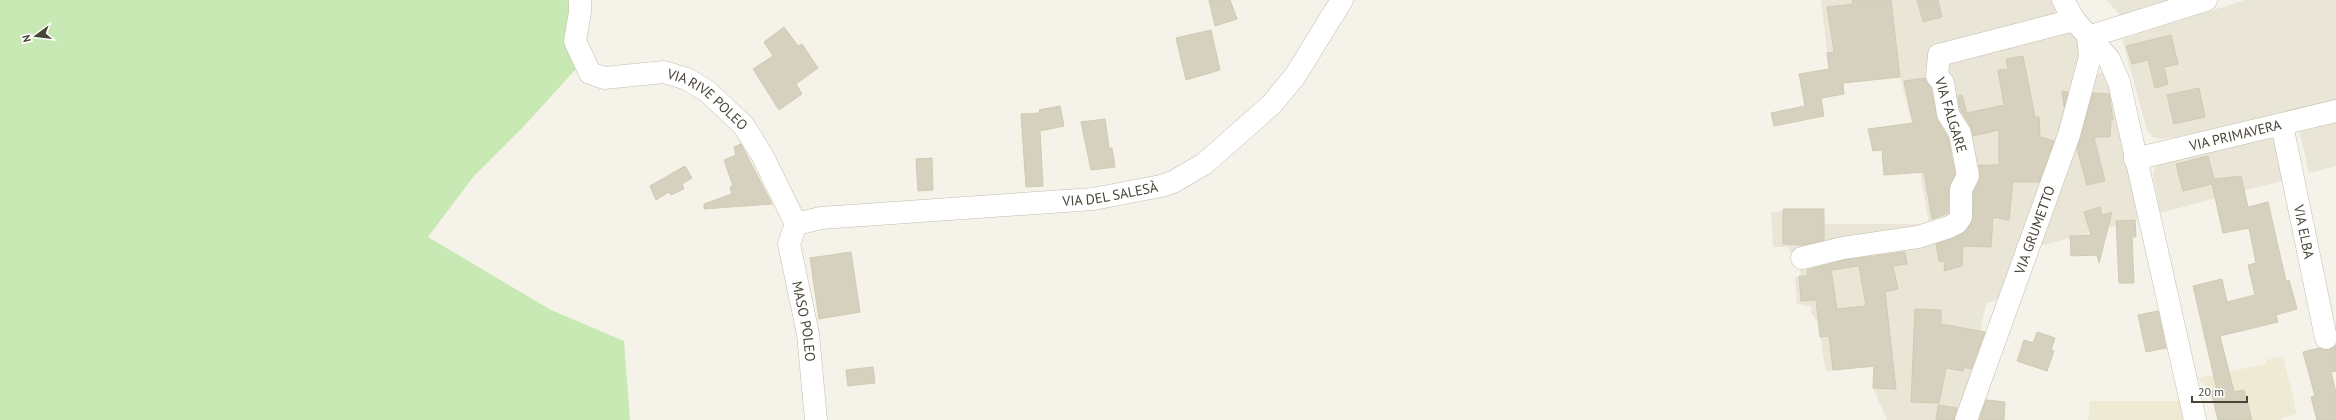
<svg xmlns="http://www.w3.org/2000/svg" width="2336" height="420" font-family="'PT Sans',sans-serif">
<style>
.residential{fill:#e9e6d8}
.education{fill:#eeead3}
.green{fill:#c8e9b3}
.building{fill:#d6d1bf;stroke:#d1cab2;fill-rule:evenodd}
.lines{fill:none;stroke-linecap:round;stroke-linejoin:round}
.minor-casing{stroke:#c0bcac;stroke-width:23}
.minor{stroke:#fff;stroke-width:22}
.labels{text-anchor:middle;dominant-baseline:central;stroke-width:3;stroke-linejoin:round;paint-order:stroke}
.street-label{font-size:14px;fill:#494438;stroke:#fff}
</style>
<rect width="100%" height="100%" fill="#f5f3e9"/>
<path class="residential" d="M1821,0h234l3,6 -6,11 17,11 7,10 7,25 -80,235 -16,5 -3,9 -5,27 6,1 -27,80h-71l-14,-32 1,-21 -48,4 -8,-48 -7,-10 1,-6 -15,-3 -2,-27h6l-3,-16 -11,-14h-14l-2,-35 45,-2 1,14h112l-16,-95 -13,-52 -69,7z
M2106,0h73l-57,17z
M2245,0h91v101l-116,30 -59,8 -9,-2 -5,-7 -25,-91z
M2101,72l8,5 35,141 -108,29 19,-59 9,-7 -1,-8 7,-2 -4,-17 27,-78z
M2336,120v46l-27,7 -10,-44z
M2277,133l16,45 -133,35 -7,-38 2,-8 6,-6z"/>
<path class="education" d="M2283,356l14,58 -15,4v2h-64l-7,-29 -14,-13 69,-14v-4z
M2090,401h92l3,19h-97z"/>
<path class="green" d="M0,0h567l13,21 -4,48 -51,56 -51,51 -46,61 123,73 73,31 6,79h-630z"/>
<path class="building" d="M1209,0h21l7,19 -22,7z
M1852,0h39l9,77 -57,6 1,11 -23,4 3,18 -50,10 -3,-13 34,-7 -6,-32 30,-5 -2,-16 7,-1 -7,-45 26,-3z
M1917,0h21l4,17 -19,5z
M784,27l14,19 4,-2 16,24 -22,16 6,10 -23,16 -26,-41 20,-13 -9,-14z
M1211,30l9,40 -34,10 -10,-42z
M2171,35l7,29 -14,3 4,17 -13,4 -7,-28 -16,4 -6,-18z
M2023,56l12,61h4l1,20 14,4 -15,41h-26l-4,38 -16,-3 -2,30 -28,-1 -1,20 -18,5 1,-9 -6,-1 -3,-17 18,-6 13,-8 6,-13 1,-25 6,-18 -1,-9h20v-35l-26,6 -2,-9 -11,-18 -2,-13 4,-1 5,18 37,-8 -6,-35 10,-1 -2,-10z
M1925,78l6,10 6,32 11,18 7,36 -6,15 -1,24 -16,6 -8,-47 -40,3 -2,-25 -9,1 -5,-22 45,-6 -9,-42z
M2199,88l6,29 -31,7 -7,-29z
M2062,91l6,1 -4,15z
M2093,93l16,1 4,26h-2l-1,17h-16l11,44 -18,4 -10,-36z
M1060,106l4,20 -24,5 3,55 -17,1 -5,-73 19,-1 -1,-3z
M1105,119l4,29h3l3,19 -24,3 -10,-48z
M741,144l31,60 -68,5v-5l28,-10 -2,-7 3,-1 -9,-26 12,-5 -2,-8z
M2208,156l6,23 27,-3 7,31 20,-5 18,79 3,-1 8,29 -21,6 2,7 -58,14 14,56 10,-2 8,30h-34l-7,-29 6,-1 -24,-104 29,-7 5,23 28,-7 -7,-30 8,-2 -7,-35 -26,5 -11,-49 -29,7 -7,-27z
M932,158l1,32 -15,1 -2,-32z
M685,166l7,12 -10,6 2,5 -13,6 -2,-3 -13,8 -6,-14z
M2100,207l2,8 10,-3 -13,51 -2,-8 -26,1 -1,-20 21,-1 -7,-23z
M1783,209h41v31l-21,5 -20,-1z
M2135,220l1,17h-4l2,46h-15l-3,-62z
M851,252l9,60 -41,7 -9,-61z
M1905,252l2,12 -14,2 5,23 -13,3 11,97 -23,-1 1,-22 -41,4 -4,-34 -9,1 -4,-37 -15,1 -2,-25h9l-1,-6 38,-10zM1859,266l7,40 -29,3 -6,-39z
M1915,309l26,1v14l44,8 -14,37 -7,-2 -1,4 -17,-3 -7,35 -28,-1z
M2158,311l8,37 -20,4 -8,-37z
M2037,332l18,6 -4,12 3,1 -7,20 -30,-10 7,-21 9,3z
M2336,345v26l-5,1 5,20v28h-19l-6,-23 4,-1 -12,-44 16,-4 10,2z
M873,367l2,16 -27,3 -2,-16z
M1986,400l19,2 -1,18h-25z
M1938,405l19,3 -3,12h-18z"/>
<g class="lines">
<g class="minor-casing">
<g id="minor">
<path id="s1" d="M580,0v12l-5,29 15,32 14,5 60,-6 23,7 20,12 37,35 18,29 34,69"/>
<path d="M2063,0l11,20 35,39 10,23 76,338"/>
<path id="s2" d="M2282,125l44,213"/>
<path id="s3" d="M2135,159l201,-48"/>
<path id="s4" d="M796,224l25,-6 272,-19 68,-13 12,-4 31,-18 68,-60 23,-28 47,-76"/>
<path id="s5" d="M796,224l-7,20 19,90 8,86"/>
<path d="M1802,258l41,-10 75,-11 31,-10 8,-4 4,-6v-28l7,-13 -8,-43 -12,-19 -5,-31 -6,-7 2,-21 135,-35"/>
<path id="s6" d="M1966,420l103,-285 21,-78 -2,-20 118,-37"/>
</g>
</g>
<use href="#minor" class="minor"/>
</g>
<g class="labels">
<g class="street-label">
<text stroke="none"><textPath href="#s1" startOffset="204">VIA RIVE POLEO</textPath></text>
<text transform="translate(1951 115) rotate(73)">VIA FALGARE</text>
<text stroke="none"><textPath href="#s3" startOffset="103">VIA PRIMAVERA</textPath></text>
<text stroke="none"><textPath href="#s4" startOffset="316">VIA DEL SALESÀ</textPath></text>
<text stroke="none"><textPath href="#s6" startOffset="202">VIA GRUMETTO</textPath></text>
<text stroke="none"><textPath href="#s2" startOffset="109">VIA ELBA</textPath></text>
<text stroke="none"><textPath href="#s5" startOffset="100">MASO POLEO</textPath></text>
</g>
</g>
<g transform="translate(36 36) rotate(255)" stroke="#ffffff" stroke-width="3" paint-order="stroke">
<path d="M0-3L7 15L0 10L-7 15Z" fill="#494438"/>
<text y="-6" font-size="11" font-weight="bold" text-anchor="middle" fill="#494438">N</text>
</g>
<path d="M2192 396v6h55v-6" fill="none" stroke="#494438" stroke-width="2"/>
<text x="2198" y="396" font-size="12" fill="#494438" stroke="#ffffff" stroke-width="3" paint-order="stroke">20 m</text>
</svg>
